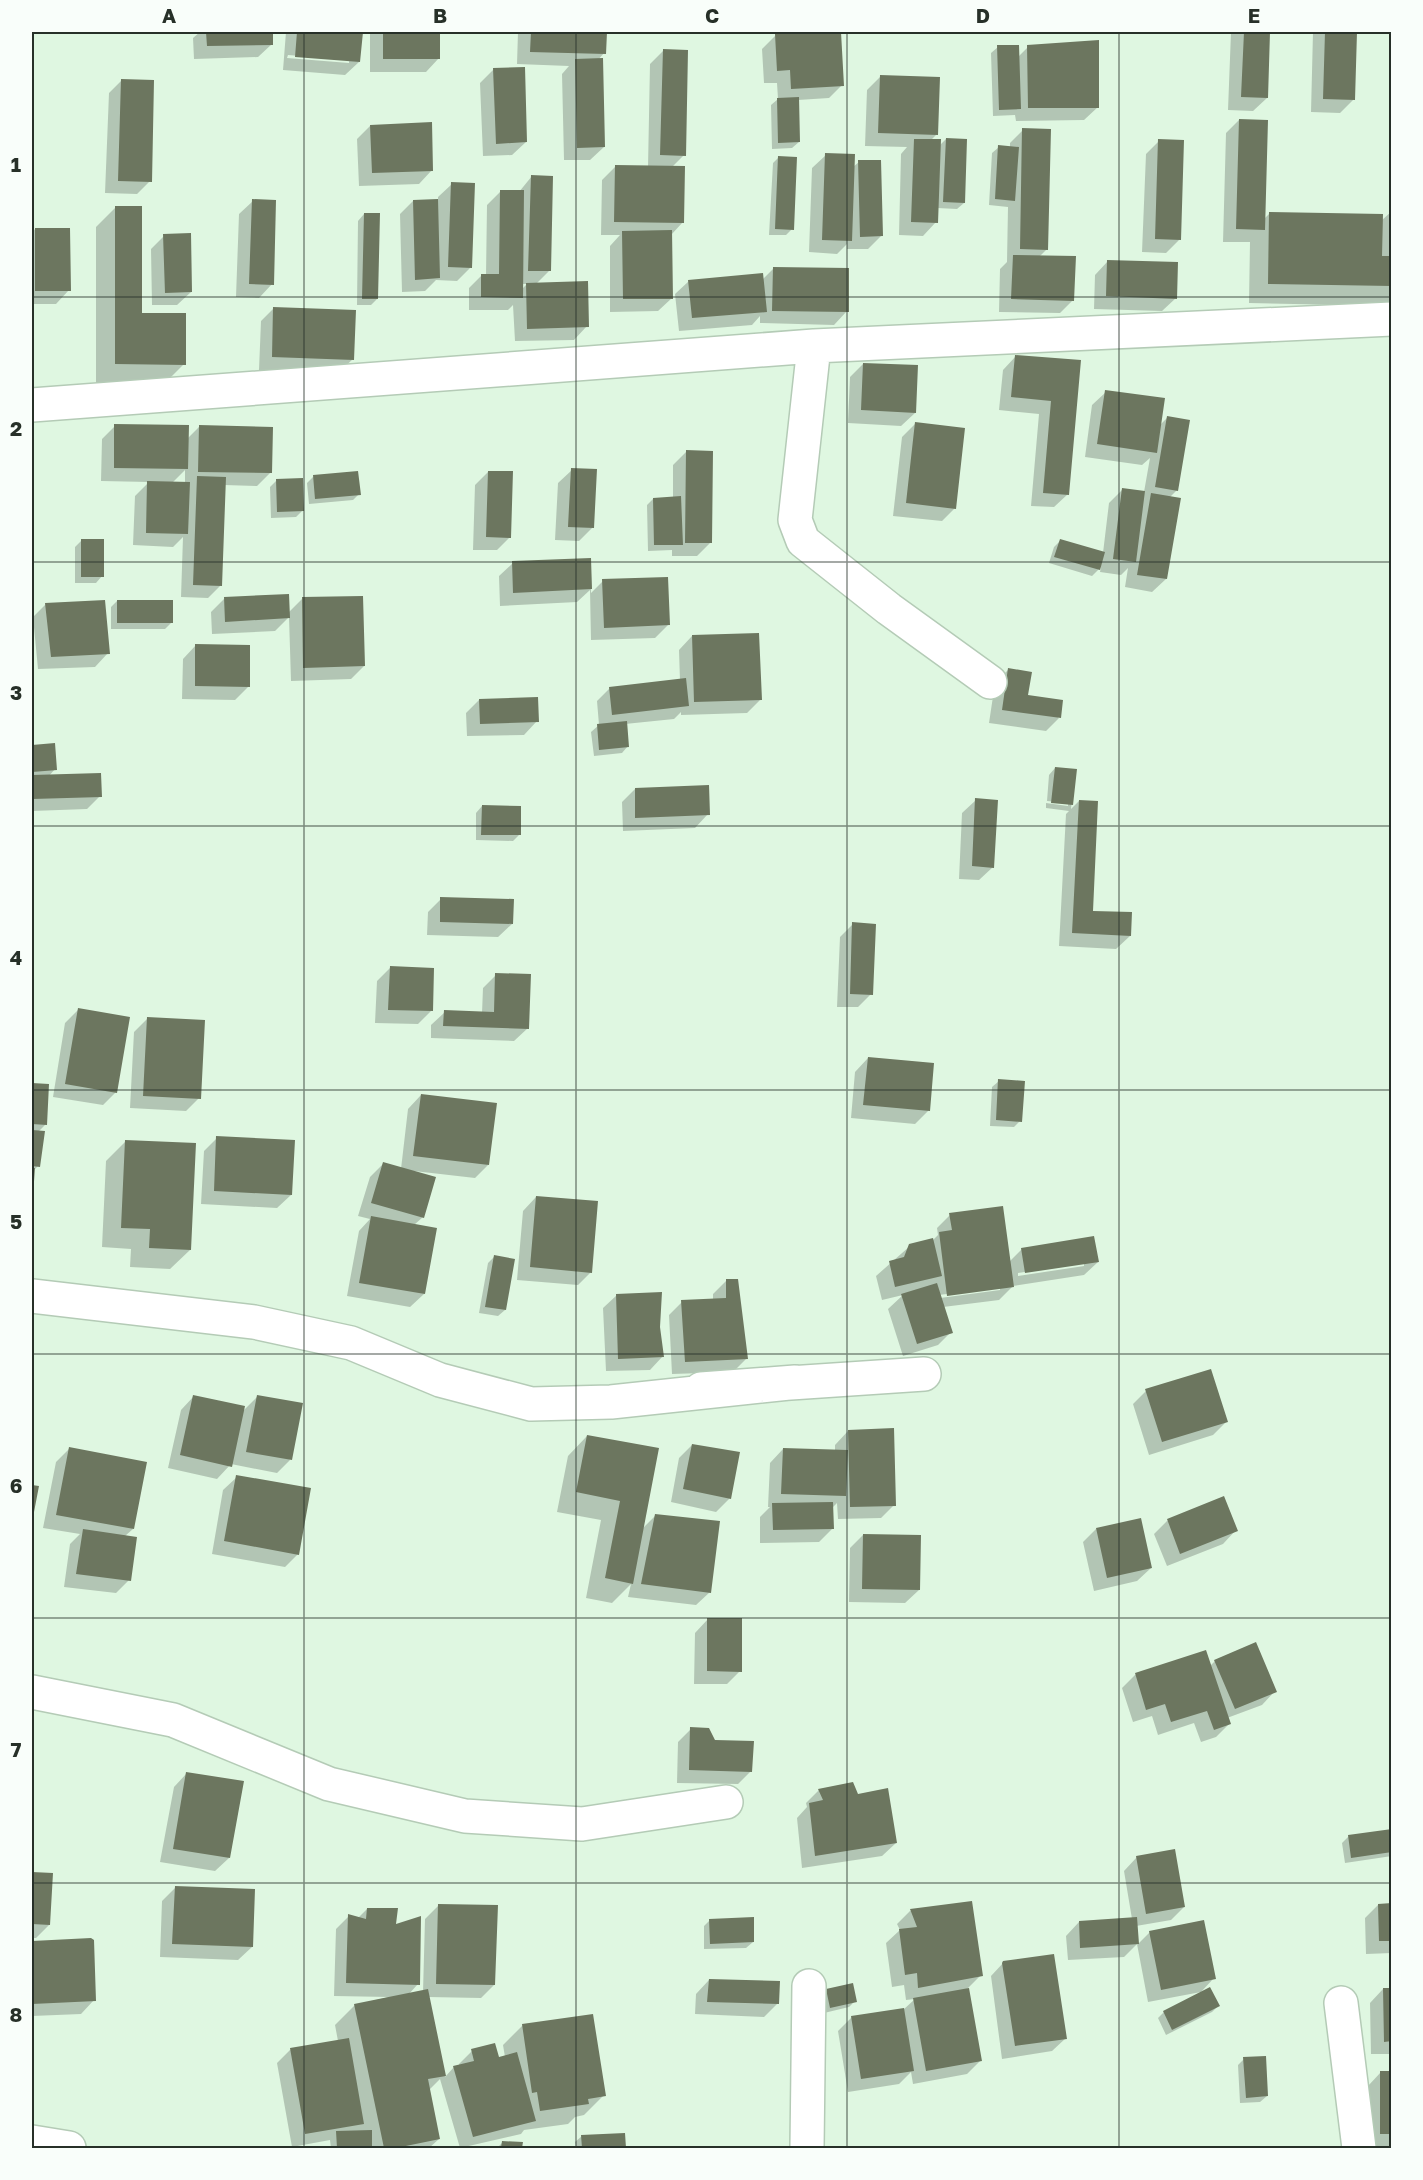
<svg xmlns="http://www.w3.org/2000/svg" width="1423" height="2180" font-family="'Golos Text',sans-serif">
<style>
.shadow{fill:#0003;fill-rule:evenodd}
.building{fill:#6c765f}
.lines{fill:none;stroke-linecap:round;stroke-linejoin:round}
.minor-casing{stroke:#b4cbb6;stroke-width:36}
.minor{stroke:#fff;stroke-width:33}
.grid{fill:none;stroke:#273028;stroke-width:1.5;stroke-opacity:0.55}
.neatline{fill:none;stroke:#273028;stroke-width:2}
.grid-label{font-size:20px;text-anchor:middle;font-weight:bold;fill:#273028}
</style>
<rect width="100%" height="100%" fill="#dff7e1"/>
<path class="shadow" d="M200,32h71l1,12 -14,13 -64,2 -1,-21z
M286,32h75l-2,30 -14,13 -62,-5zM288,55l61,5v3l-62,-5z
M370,32h69v26l-13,14h-56z
M518,32h87l-1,21 -6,7 6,87 -14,13h-26l-2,-86 7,-8 -52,-2z
M785,32h55l2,53 -13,13 -31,2 1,42 -7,6 -20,1 -1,-44 7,-6 -1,-16h-13l-2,-34 14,-14h6z
M1231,32h38l-2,66 -14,13 -25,-1z
M1313,32h42l-1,67 -14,14 -29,-1z
M998,47l20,10 10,-10 70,60 -14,13 -68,1 -1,-6 -22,1 -2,-63z
M663,51l21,104 -12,12 11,55 -12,13 1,63 -14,13 -48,1v-66l10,-11h-19l1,-55 13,-13h33l2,-103z
M494,69l32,73 -14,13 -29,1 -3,-73z
M881,76l55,59 -6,6 9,5 7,-7 18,64 -7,6 -20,-1 -1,14 -13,14 -24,-1 2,-81 6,-7 -42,-1 2,-56z
M122,80l28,101 -13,13 -32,-1 4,-100z
M1239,120l25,99 6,-6 111,8 11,-10v93l-3,2 -140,-3 1,-61h-27l3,-109z
M370,126l62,44 -13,14 -60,2 -2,-47z
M1023,130l24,119 -8,8 34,43 -13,13 -61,-1 1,-43 7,-7 1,-55 -19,-2 3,-52 7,-6 11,1v-5z
M1159,141l20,99 -13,13 -24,-1 4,-98z
M826,155l27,12 6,-5 22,74 -13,13h-21v-5l-10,10 -28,-2 3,-84z
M779,157l13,72 -6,6h-17l4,-72z
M532,176l17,95 -13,13 51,42 -13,14 -59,1 -2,-36 -5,5h-39v-22l13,-13h4l1,-70 13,-13h19zM521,284h6l-6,6z
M452,184l18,84 -13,13 -21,-1 -11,11 -23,1 -2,-78 13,-13h25v-4z
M253,201l19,83 -13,14 -23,-1 3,-83z
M116,207l25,108 43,49 -20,20h-68v-157z
M364,214l13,85 -6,6h-14l1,-84z
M35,229l34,61 -13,14h-24v-71z
M164,236l27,56 -14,13h-25l-1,-56z
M1108,261l68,37 -14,13 -68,-2 1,-34z
M774,268l73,43 -13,14 -74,-2v-7l-8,9 -73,6 -4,-37 14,-13 73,-1z
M274,308l79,51 -14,13 -80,-2 2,-49z
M1016,356l63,6 -11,132 -14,13 -23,-1 8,-92 -40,-4 4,-40z
M863,364l52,49 -14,13 -53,-3 2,-46z
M1106,392l53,34 8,-8 10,72 -7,7 -4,82 -14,13 -27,-5 3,-19 -7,7 -21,-3 1,-5 -9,9 -43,-13 5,-16 7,-7 42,13 6,-50 13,-13 22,2 6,-34 -8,7 -57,-8 7,-52z
M915,424l40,84 -13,13 -49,-5 9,-79z
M115,426l72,13 12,-12 72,45 -14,14 -33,-1 -3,100 -13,13 -27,-1 2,-60 -10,10 -40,-2 2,-49 14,-14 -48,-1 1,-42zM185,470v13h-13z
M686,452l24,91 -13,13h-25v-6l-24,1 -1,-46 6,-6 20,-1v-33z
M572,470l21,57 -14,14 -24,-1 3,-57z
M488,472l22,65 -13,13h-24l2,-65z
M313,477l46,17 -6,6 -44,4 -2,-21z
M276,481l26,30 -6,6 -25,1 -1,-31z
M82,540l20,36 -6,7h-21v-36z
M590,560l1,33 12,-12 65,44 -13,13 -64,2 -1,-50 -13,12 -77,4 -1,-30 14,-13z
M224,599l64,14 14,-14 62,67 -13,13 -60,2 -2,-64 -14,14 -63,3 -1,-22z
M117,601l54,22 -6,6h-54v-22z
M46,604l62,49 -13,14 -57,2 -5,-52z
M692,636l68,64 -13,13 -66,2v-3l-7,7 -49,5 3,22 -6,7 -28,3 -3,-24 8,-7 -2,-24 13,-13 70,-7 -1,-31z
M196,645l52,42 -13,13 -53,-1 1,-40z
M1008,670l19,26 32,22 -13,13 -57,-8 6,-40z
M479,700l58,21 -13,14 -57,1 -1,-23z
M54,744l1,25 -6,7 51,20 -13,13 -55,2v-65z
M1055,768l20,2 -4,39 8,-8 12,111 39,24 -14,13 -57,-3 7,-132 3,-3 -23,-3v-5l22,3v-3l-21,-2 2,-26z
M635,789l73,25 -13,14 -72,3 -1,-29z
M976,800l17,67 -14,13 -20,-1 3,-66z
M482,806l37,29 -6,6 -37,-1v-27z
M441,899l71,25 -14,13 -71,-2 1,-23z
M853,924l18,70 -13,13h-21l3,-70z
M390,968l41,43 -13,13 -43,-1 2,-42z
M496,975l32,53 -14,13 -83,-3v-13l14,-13 37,1 1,-25z
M78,1010l38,82 -13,13 -50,-8 12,-74z
M147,1019l52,79 -13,13 -56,-3 4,-76z
M868,1058l61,52 -14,14 -64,-6 4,-46z
M999,1081l21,40 -6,6 -24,-1 2,-39z
M32,1085h15l-2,40 -7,7v34l-5,5 -1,28z
M421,1095l67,70 -13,13 -61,-7 9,46 -9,8 10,69 -14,13 -63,-11 12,-65 11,-12 -12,-3 12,-39 13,-13 18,5 7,-60z
M217,1138l74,57 -14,13 -76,-4 3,-53z
M126,1141l64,109 -20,19 -40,-2 1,-18 -29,-2 4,-86z
M536,1197l55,75 -13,13 -61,-5 6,-69z
M950,1215l59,47 13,-13 76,13 -14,13 -71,11 -14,14 -56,7 8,25 -13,13 -35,11 -15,-47 15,-14 -21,5 -6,-24 34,-30 23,-6 5,-5 -1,-7zM1084,1263v3l-66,10v-3zM1000,1287v3l-60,8 -1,-3z
M494,1257l11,53 -7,6 -19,-3 9,-50z
M726,1281l20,78 -13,13 -61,2 -3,-59 13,-13 31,-2v-6z
M617,1295l41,32 5,29 -13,14 -44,1 -3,-63z
M1146,1391l80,31 -13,13 -64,20 -16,-51z
M194,1396l49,15 15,-15 32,64 -13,13 -46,-9 -14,15 -49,-11 13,-58z
M848,1431l46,74 -13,13 -43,1 -1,-16 -5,5v21l-13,13 -59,1v-26l10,-10h-2l2,-44 13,-14 52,2v-6z
M587,1436l55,93 13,-13 55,76 -14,13 -68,-8 3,-13 -19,19 -26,-5 15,-78 -44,-8 11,-56z
M692,1445l38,53 -14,14 -45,-10 8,-44z
M69,1449l64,80 -8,7 4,44 -13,13 -52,-6 6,-43 10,-10 -37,-6 13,-66z
M237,1477l61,77 -13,13 -73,-13 11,-64z
M1223,1498l13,32 -13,14 -56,22 -13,-32 13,-13z
M1096,1529l55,39 -14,13 -43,10 -11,-49z
M863,1535l56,55 -14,13 -56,-1 1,-54z
M708,1619l32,52 -13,13h-33l1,-51z
M1205,1652l5,14 5,-5 60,30 -13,14 -35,13 2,6 -13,13 -15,5 -7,-19 -36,12 -6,-19 -19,6 -11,-34 13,-13z
M691,1729l23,13 37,29 -13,13 -61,-1 1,-41z
M187,1773l42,85 -14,13 -55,-9 14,-75z
M819,1790l38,6 39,47 -14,13 -80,12 -5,-50 10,-11 -1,-4z
M1392,1831v25l-47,7 -3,-20 7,-7z
M1137,1857l47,50 -13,13 -35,6 1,19 13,-13 64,46 -13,14 -53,10 -11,-58 -13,13 -56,3 -2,-24 13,-14 53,-3 -8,-48z
M32,1874l20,1 -3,50 -13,13h-4z
M175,1888l77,59 -14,13 -78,-3 2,-56z
M970,1902l11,73 -14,14 13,72 -13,13 -54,10 -2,-12 -12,12 -51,8 -10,-61 14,-14 51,-7 12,-11 -9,1 -2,-15 -12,2 -6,-44 14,-13 -3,-6 13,-13z
M439,1905l55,80 -13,13 -53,-1 17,80 9,-10 5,-1v-2l13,-13 26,8 7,-2 -2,-12 20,-20 81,70 -20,20 -9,2 -7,7 -44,6 -3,4 -61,14 -20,-69 -11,11 10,49 -10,9h-98l-1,-8 -38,7 -15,-84 13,-13 48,-9 -3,-16 20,-20 34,-8 -55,-1 2,-67 13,-13 9,2 9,-9 27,17 24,58 -10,11 15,-3 2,-73z
M1378,1905h14v48l-26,1 -1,-36z
M710,1920l43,22 -7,6 -42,1v-23z
M92,1941l2,59 -13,14 -49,2v-73z
M1004,1962l62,76 -14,13 -50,8 -11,-83z
M709,1980l69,23 -14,14 -69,-3 1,-20z
M1383,1989h9v65h-21l-1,-51z
M827,1990l28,11 -6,6 -25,6 -3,-16z
M1218,2006l-6,6 -46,23 -8,-17 6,-6z
M1244,2059l23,37 -7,6 -20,1 -2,-38z
M1381,2072h11v75h-24v-61z
M624,2134v14h-48l-1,-6 7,-6z
M502,2143l19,1 -1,4h-23z"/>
<path class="building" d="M206,32h67v13l-66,1z
M297,32h66l-3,30 -65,-5z
M383,32h57v27h-57z
M531,32h76l-1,22 -76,-2z
M792,32h49l3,54 -53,3 -1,-19 -13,1 -2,-37z
M1244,32h26l-2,66 -27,-1z
M1325,32h32l-2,68 -32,-1z
M1099,40v68h-71l-1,-63z
M997,45h22l2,64 -22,1z
M663,49l25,1 -2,106 -26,-1z
M603,58l2,89 -28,1 -2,-89z
M525,67l2,75 -31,2 -3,-76z
M880,75l60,2 -2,58 -60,-2z
M121,79l33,1 -2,102 -34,-1z
M799,97l1,45 -22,1 -1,-45z
M1239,119l29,1 -3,110 -29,-1z
M432,122l1,49 -61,2 -2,-48z
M1022,128l29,1 -3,121 -28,-1z
M946,138l21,1 -2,64 -22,-1z
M914,139h27l-3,84 -27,-1z
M1158,139l26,1 -3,100 -26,-1z
M998,145l21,2 -4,54 -20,-2z
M825,153l30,1 -3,87 -30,-1z
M778,156l19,1 -3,73 -19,-1z
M858,160h23l2,76 -23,1z
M615,165l70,1 -1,57 -70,-1z
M531,175l22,1 -2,95h-23z
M451,182l24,1 -3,85 -24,-1z
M500,190h24l-1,108 -42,-1v-23h18z
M252,199l24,1 -2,85 -25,-1z
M438,199l2,79 -25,2 -2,-80z
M115,206h27v107h44v52l-71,-1z
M1269,212l114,2 -1,42h10v30l-124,-2z
M364,213h16l-2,86h-16z
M1390,223h2v29h-3z
M35,228h35l1,63h-36z
M672,230l1,69h-50l-1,-68z
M191,233l1,59 -27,1 -2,-59z
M1013,255l63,1 -2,45 -63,-2z
M1107,260l71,2 -1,37 -71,-3z
M773,267l76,1v44l-77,-1z
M763,273l4,39 -75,6 -4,-38z
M588,281l1,46 -62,2 -1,-46z
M273,307l83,3 -2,50 -82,-3z
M1015,355l66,5 -12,135 -26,-2 8,-92 -40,-4z
M863,363l55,2 -2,48 -55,-3z
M1105,390l60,8 -8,55 -60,-9z
M1167,416l23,4 -12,71 -23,-4z
M915,422l50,6 -9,81 -50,-6z
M114,424l75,1 -1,44 -74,-1z
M199,425l74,2 -1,46 -74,-1z
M686,450l27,1 -1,92h-27z
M571,468l26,1 -3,59 -26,-1z
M358,471l3,24 -46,4 -2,-24z
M488,471h25l-2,67 -25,-1z
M197,476l29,1 -4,109 -29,-1z
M303,478l1,33 -27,1 -1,-33z
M147,481l43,1 -2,52 -42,-1z
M1122,488l23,3 -9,71 -23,-3z
M1151,493l30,5 -14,81 -30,-4z
M681,496l2,49h-29l-1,-47z
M81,539h23v38h-23z
M1060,539l45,13 -5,18 -46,-13z
M591,558l1,31 -79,4 -1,-32z
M668,577l2,48 -66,3 -2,-49z
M289,594l1,24 -65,4 -1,-25z
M363,596l2,70 -62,2 -1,-71z
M105,600l5,54 -59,3 -6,-54z
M117,600h56v23h-56z
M759,633l3,67 -68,2 -2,-67z
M195,644l55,1v42l-55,-1z
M1008,668l24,4 -4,23 35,5 -2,18 -59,-8z
M686,678l3,28 -77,9 -3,-28z
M538,697l1,25 -59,2 -1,-25z
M627,721l2,26 -30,3 -2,-26z
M55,743l2,27 -25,2v-27z
M1055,767l22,2 -4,36 -22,-2z
M101,773l1,24 -70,2v-24z
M709,785l1,30 -75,3v-30z
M975,798l23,2 -4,68 -22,-2z
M1079,800l19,1 -5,110 39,1 -1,24 -59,-3z
M482,805l39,1v29h-40z
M440,897l74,2 -1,25 -73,-2z
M852,922l24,2 -3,71 -23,-1z
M390,966l44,2 -1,43 -45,-1z
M495,973l36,1 -2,55 -86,-3 1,-16 50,2z
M78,1008l52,9 -13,76 -52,-9z
M147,1017l58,3 -4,79 -58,-3z
M868,1057l66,6 -4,48 -67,-6z
M998,1079l27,2 -3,41 -26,-2z
M32,1083l17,1 -2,41 -15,-1z
M421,1094l76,9 -8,62 -76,-9z
M32,1130l13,1 -5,36 -8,-1z
M216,1136l79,4 -3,55 -78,-4z
M125,1140l71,3 -5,107 -42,-2 1,-19 -29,-1z
M383,1162l53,15 -12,41 -53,-15z
M32,1168h3l-2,27h-1z
M536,1196l62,5 -6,72 -62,-6z
M1003,1206l11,81 -67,9 -8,-64 13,-2 -3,-17z
M371,1216l66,12 -12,66 -66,-11z
M1094,1236l5,26 -74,11 -4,-25z
M933,1238l9,38 -47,11 -6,-26 15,-4 5,-13z
M494,1255l21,4 -9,51 -21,-3z
M726,1279h12l10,80 -63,3 -4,-62 45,-2z
M937,1283l16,50 -36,11 -16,-50z
M662,1292l-2,35 4,30 -46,2 -2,-65z
M1211,1369l17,53 -66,20 -17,-53z
M193,1395l52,11 -13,61 -52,-12z
M257,1395l46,8 -11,57 -46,-8z
M894,1428l2,78 -46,1 -2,-77z
M587,1435l72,13 -26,136 -28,-6 15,-77 -44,-9z
M692,1444l48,8 -9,47 -48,-10z
M69,1447l78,15 -13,67 -78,-14z
M783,1448l65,2 -2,46 -65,-2z
M236,1475l75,13 -12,67 -75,-14z
M32,1485l7,1 -5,26 -2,-1z
M1224,1496l14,35 -58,23 -13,-35z
M833,1502l1,27 -61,1 -1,-27z
M655,1514l65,7 -9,72 -70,-9z
M1141,1518l11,50 -45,10 -11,-50z
M83,1529l54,8 -6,44 -55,-7z
M863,1534l58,1 -1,55 -58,-1z
M707,1618h35v54l-35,-1z
M1256,1642l21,50 -42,17 -21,-49z
M1206,1650l25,74 -17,6 -7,-19 -36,11 -6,-18 -19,6 -11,-37z
M690,1727l19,1 6,12 39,1 -2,31 -63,-2z
M186,1772l58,9 -14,77 -57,-9z
M853,1782l5,12 30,-6 9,55 -82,13 -6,-53 14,-3 -5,-11z
M1392,1829v23l-41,6 -3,-23z
M1175,1849l10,58 -39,7 -10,-58z
M32,1872l21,1 -3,52 -18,-1z
M175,1886l80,3 -2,58 -81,-3z
M972,1901l11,75 -65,12 -1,-15 -12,2 -6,-46 18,-2 -7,-18z
M1392,1903v38h-13l-1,-37z
M438,1904l60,1 -3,80 -59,-1z
M367,1908h31l-2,16 25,-8 -1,69 -74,-2 2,-69 18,5z
M754,1917v25l-44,2 -1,-25z
M1137,1917l2,27 -59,4 -1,-27z
M1204,1920l12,59 -55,11 -12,-59z
M91,1938l3,2 2,61 -64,3v-63z
M1054,1954l13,85 -52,7 -13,-83 1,-2z
M709,1979l71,2 -1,23 -72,-2z
M853,1983l4,19 -27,6 -4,-19z
M1210,1987l10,19 -48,24 -9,-19z
M969,1988l13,73 -56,10 -13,-73z
M1383,1988h9v53l-8,1z
M428,1989l18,87 -18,3 12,60 -44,9h-12l-30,-144z
M904,2008l10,63 -53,8 -10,-63z
M593,2014l13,82 -18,3 1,5 -49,7 -3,-19 -5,1 -10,-69z
M349,2038l15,86 -59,10 -15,-86z
M495,2043l4,14 18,-5 19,69 -63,16 -20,-71 21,-5 -3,-12z
M1266,2056l2,40 -22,2 -3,-41z
M1380,2071h12v63h-12z
M372,2130v18h-35l-1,-17z
M625,2133l1,15h-44l-1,-13z
M502,2141l21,1 -1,6h-21z"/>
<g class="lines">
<g class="minor-casing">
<path id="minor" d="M814,346l-19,174 8,21 86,68 101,73
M32,405l782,-59 578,-27
M32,1296l222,26 97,21 89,37 91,24 80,-2 178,-19 6,-1 -94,7 223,-15
M32,1692l141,28 156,64 136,32 117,8 144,-22
M1341,2003l18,145
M32,2142l37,6
M807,2148l2,-162"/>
</g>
<use href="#minor" class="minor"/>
</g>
<path class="grid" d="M304,32v2116M576,32v2116M847,32v2116M1119,32v2116M32,297h1360M32,562h1360M32,826h1360M32,1090h1360M32,1354h1360M32,1618h1360M32,1883h1360"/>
<rect width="1423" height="2180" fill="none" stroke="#f9fefa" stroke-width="66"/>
<rect x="33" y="33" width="1357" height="2114" class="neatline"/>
<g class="grid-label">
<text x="169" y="23">A</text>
<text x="440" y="23">B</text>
<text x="712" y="23">C</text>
<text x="983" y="23">D</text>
<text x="1254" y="23">E</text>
<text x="16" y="172">1</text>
<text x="16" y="436">2</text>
<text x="16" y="700">3</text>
<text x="16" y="965">4</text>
<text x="16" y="1229">5</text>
<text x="16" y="1493">6</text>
<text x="16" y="1757">7</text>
<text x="16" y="2022">8</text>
</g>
</svg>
